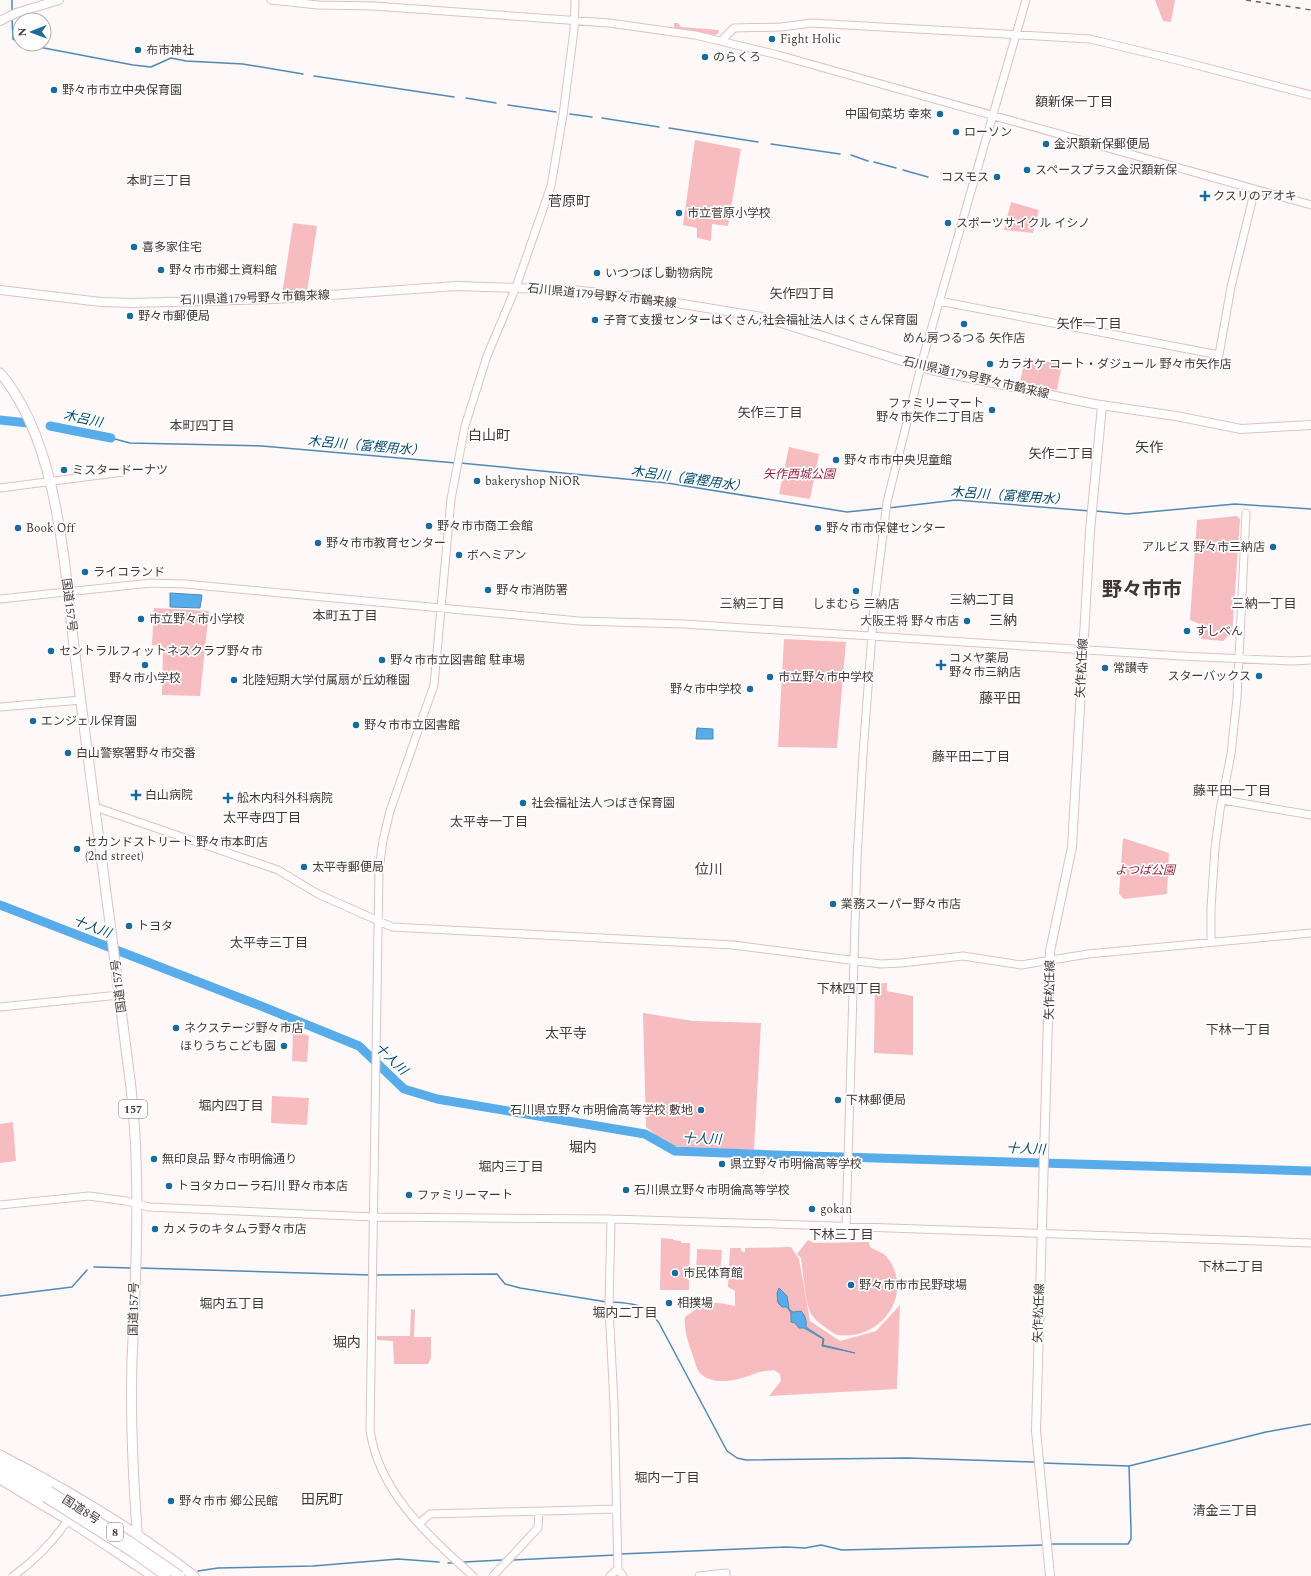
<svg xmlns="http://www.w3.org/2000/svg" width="1311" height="1576" font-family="Spectral,'Noto Sans JP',serif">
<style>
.green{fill:#f7bcc0}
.water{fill:#57ace9;stroke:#5189b4}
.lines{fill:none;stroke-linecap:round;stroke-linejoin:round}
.stream{stroke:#5189b4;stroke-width:1.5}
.river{stroke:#57ace9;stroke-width:9}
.tertiary-casing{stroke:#dfc0c2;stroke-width:9}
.secondary-casing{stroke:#dfc0c2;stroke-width:10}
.trunk-casing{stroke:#dfc0c2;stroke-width:11}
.tertiary{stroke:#fff;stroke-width:7}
.secondary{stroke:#fff;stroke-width:8}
.trunk{stroke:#fff;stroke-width:9}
.rail{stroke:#6a5f60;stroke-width:1.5;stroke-dasharray:5 5;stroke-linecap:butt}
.trunk-bridge-casing{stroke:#dfc0c2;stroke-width:11;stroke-linecap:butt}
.trunk-bridge{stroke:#fff;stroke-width:9}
.poi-dot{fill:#1b6a9c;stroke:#fff;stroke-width:1.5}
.labels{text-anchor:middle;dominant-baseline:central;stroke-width:3.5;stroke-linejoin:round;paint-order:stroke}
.shield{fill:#fff;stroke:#7b7273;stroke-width:1}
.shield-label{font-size:11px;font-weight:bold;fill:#423637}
.poi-label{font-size:12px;fill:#423637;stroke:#fff;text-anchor:start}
.street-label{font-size:12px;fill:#423637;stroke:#fff}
.park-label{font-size:12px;font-style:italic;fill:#97223c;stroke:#fff}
.neighbourhood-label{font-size:13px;fill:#423637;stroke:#fff}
.water-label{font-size:13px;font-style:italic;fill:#00466d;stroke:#fff}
.quarter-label{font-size:14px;fill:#423637;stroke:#fff}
.town-label{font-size:20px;font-weight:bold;fill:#423637;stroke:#fff}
</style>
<rect width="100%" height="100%" fill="#fff8f9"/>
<path class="green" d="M1155,0h20l-4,22 -8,-1z
M674,23h4l3,4 38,3 -1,4 -3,1 -41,-7z
M695,140l46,9 -13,77 -16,-2 -1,17 -14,-3v-10l-14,-3z
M1011,202l28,8 -6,23 -29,-3z
M293,223l24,3 -10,66 -25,3z
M1025,358l37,6 -5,26 -37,-7z
M789,447l30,7 -9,45 -31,-5z
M1237,516l3,3 -8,117h-4l-5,5 -22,-2 1,-14 -12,-5 7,-100z
M154,608l55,3 -9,85 -38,-1 1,-49 -11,-1z
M784,639l62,3 -9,106 -59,-1z
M1123,838l46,15 -2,41 -43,5 -5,-5z
M887,983v8l26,5v59l-39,-2 1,-69z
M643,1013l50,8 68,2 -7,127 -85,-4 -23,-19z
M293,1030l16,6 -2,26 -15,-1z
M272,1096l37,2 -2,27 -36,-2z
M13,1122l3,39 -16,2v-39z
M661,1238l12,1v1l8,1v2h9l-1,47h-29z
M808,1240l6,3 55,-1 1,5c4,3 12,5 16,9 30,36 -4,85 -48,79 -4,-1 -9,-5 -13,-8 -5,-3 -12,-9 -15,-15 -5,-12 -7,-40 -9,-54l-4,-4z
M791,1247l8,12 11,62 30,20 36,-10 24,-26 -3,84 -128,7 12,-15 -1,-7 -6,-4c-5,1 -13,1 -18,3 -15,7 -43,14 -56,0 -4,-4 -5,-12 -7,-17 -5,-14 -9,-25 -8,-39 20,-14 25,-17 50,-11v-15l-7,-4 2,-39h11v3l4,1v-4z
M697,1249l25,1 -2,26 -24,-1z
M411,1309l4,1 -1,27h17v21l-3,6h-34l-1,-23 -16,-1v-4h33z"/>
<path class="water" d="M170,593l32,2 -2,13 -30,-1z
M697,728l16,1v10h-17z
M779,1288l8,8 2,13 4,3 8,-1c4,4 6,10 5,16l18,12 -1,6 32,8 -33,-7 1,-7 -19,-11h-5l-4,-5 -4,-1v-9l-4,-6h-5l-4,-4 -1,-10z"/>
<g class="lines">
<path class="stream" d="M12,0v11
M12,19l1,20 7,4
M23,44l110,21 18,2 20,-9 15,3 57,3 60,10
M314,76l140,21
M466,98l30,5
M508,105l48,7
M570,114l22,3
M602,118l57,9
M669,128l89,14
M771,144l69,10
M851,155l17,6
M874,162l22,6
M903,170l25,7
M111,438l19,5 132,3 194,17
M460,463l207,20 180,29 38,-4
M888,508l68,-8 134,11
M1096,511l31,3 108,-10 76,5
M94,1267l38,1
M140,1268l230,7
M374,1275l123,-1 8,10 15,4 87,14
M0,1296l72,-9 15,-17
M611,1302c22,1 35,2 48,21l68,128 10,7 9,2 161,-2 128,4
M1042,1463l87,3 137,-34 45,-8
M1051,1544h77l3,-5v-10l-2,-63
M620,1554l166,-7 19,1 16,-3 21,5 203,-5
M513,1560l103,-5
M464,1562l38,-2
M448,1563h5
M198,1571l20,-3 95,-2 85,-7 41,3"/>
<path class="river" d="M0,420l28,3
M50,426l61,12
M0,905l261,101 98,40 45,43 33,10 208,35 30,17 100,4 536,16"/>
<g class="tertiary-casing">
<path id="tertiary" d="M271,0l47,5 56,1 235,17 86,12 83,20 533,150
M721,41l13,-13 47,-1 31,-4 278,16 87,21 134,35
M939,301l280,54 12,-68 24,-98
M0,488l123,-16
M0,599l151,-16 34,1 394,37 105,3 497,32 110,5 20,-1
M0,707l81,-7
M1223,800l88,15
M95,807l183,63 40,24 74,33 341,18 148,19 20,-1 62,-7 58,9 67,-11 223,-21
M1211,942v-34l4,-60 5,-38 11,-56 6,-56 9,-185
M0,1007l119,-12
M0,1205l89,-9 37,5 23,6 224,10 238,2 165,5 535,19
M611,1219l-2,88 5,97 4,165 5,7
M846,1226l11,-367 6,-105 11,-147 13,-105 36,-144 103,-358
M420,1523l10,-9 187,-5
M13,1576c23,-16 39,-33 55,-56
M473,1576c-44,-40 -94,-83 -103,-146l9,-560 4,-30 7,-29 44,-126 17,-186 14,-73 22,-70 29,-69 35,-101 12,-71 11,-85 1,-30
M493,1576l45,-48 1,-16
M610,1576l8,-7
M699,1576l27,-3v3"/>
</g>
<g class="secondary-casing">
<path id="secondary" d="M0,21l16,-8 43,-13
M0,290l101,12 32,1 142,-4 181,-13 116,4 74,8 116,19 169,53 163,34 82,12 65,13 70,-4
M1050,1576l-14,-145 14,-480 22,-104 18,-316 12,-125"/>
</g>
<g class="trunk-casing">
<path id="trunk" d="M0,373c54,63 63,174 72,255 4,38 9,75 14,113 15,116 31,231 45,347 10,90 5,182 1,273 -2,69 2,137 8,206
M0,1455c68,35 134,74 194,121
M0,1462l49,29
M0,1471l45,26
M0,1479l68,41 85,56"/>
</g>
<use href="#tertiary" class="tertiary"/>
<use href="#secondary" class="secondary"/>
<use href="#trunk" class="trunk"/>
<path class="rail" d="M1246,0l65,10"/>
<g class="trunk-bridge-casing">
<path id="trunk-bridge" d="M49,1491l80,50 51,35
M45,1497l89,56 32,23"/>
</g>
<use href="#trunk-bridge" class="trunk-bridge"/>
</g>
<g class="poi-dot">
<circle cx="772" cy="39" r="4"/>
<circle cx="138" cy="50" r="4"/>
<circle cx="705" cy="57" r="4"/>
<circle cx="54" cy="90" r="4"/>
<circle cx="940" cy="114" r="4"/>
<circle cx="956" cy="132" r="4"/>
<circle cx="1046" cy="144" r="4"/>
<circle cx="1027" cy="170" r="4"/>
<circle cx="997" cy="177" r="4"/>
<path d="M1203 190h4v4h4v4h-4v4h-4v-4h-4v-4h4z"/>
<circle cx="679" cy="213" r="4"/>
<circle cx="948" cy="223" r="4"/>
<circle cx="134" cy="247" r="4"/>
<circle cx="161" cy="270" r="4"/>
<circle cx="597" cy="273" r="4"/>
<circle cx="130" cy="316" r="4"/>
<circle cx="595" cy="320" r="4"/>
<circle cx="964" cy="324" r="4"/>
<circle cx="990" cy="364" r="4"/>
<circle cx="992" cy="410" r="4"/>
<circle cx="836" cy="460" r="4"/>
<circle cx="64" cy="470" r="4"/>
<circle cx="477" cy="481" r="4"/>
<circle cx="429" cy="526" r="4"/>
<circle cx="18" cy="528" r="4"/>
<circle cx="818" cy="528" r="4"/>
<circle cx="318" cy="543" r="4"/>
<circle cx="1273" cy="547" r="4"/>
<circle cx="459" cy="555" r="4"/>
<circle cx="85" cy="572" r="4"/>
<circle cx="488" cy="590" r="4"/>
<circle cx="856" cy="591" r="4"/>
<circle cx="141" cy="619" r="4"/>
<circle cx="967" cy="621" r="4"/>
<circle cx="1187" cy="631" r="4"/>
<circle cx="51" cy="651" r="4"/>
<circle cx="382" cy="660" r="4"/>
<circle cx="145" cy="665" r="4"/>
<path d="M939 659h4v4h4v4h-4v4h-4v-4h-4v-4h4z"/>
<circle cx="1105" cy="668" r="4"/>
<circle cx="1259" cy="676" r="4"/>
<circle cx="770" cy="677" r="4"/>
<circle cx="234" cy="680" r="4"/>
<circle cx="750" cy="689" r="4"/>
<circle cx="33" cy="721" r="4"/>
<circle cx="356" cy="725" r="4"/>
<circle cx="68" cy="753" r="4"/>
<path d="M134 789h4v4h4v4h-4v4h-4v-4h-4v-4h4z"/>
<path d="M226 792h4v4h4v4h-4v4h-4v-4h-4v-4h4z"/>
<circle cx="523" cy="803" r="4"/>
<circle cx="77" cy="849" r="4"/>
<circle cx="304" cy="867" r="4"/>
<circle cx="833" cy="904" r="4"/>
<circle cx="129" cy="926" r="4"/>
<circle cx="176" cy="1028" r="4"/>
<circle cx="284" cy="1046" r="4"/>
<circle cx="838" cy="1100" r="4"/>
<circle cx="701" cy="1110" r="4"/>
<circle cx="154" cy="1159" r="4"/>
<circle cx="722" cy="1164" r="4"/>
<circle cx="169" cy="1186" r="4"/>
<circle cx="626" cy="1190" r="4"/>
<circle cx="409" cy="1195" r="4"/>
<circle cx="812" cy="1209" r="4"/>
<circle cx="155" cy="1229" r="4"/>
<circle cx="675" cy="1273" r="4"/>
<circle cx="851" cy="1285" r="4"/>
<circle cx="669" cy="1303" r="4"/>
<circle cx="171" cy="1501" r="4"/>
</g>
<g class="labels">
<g class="shield">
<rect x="119" y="1100" width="28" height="18" rx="3"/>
<rect x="107" y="1523" width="16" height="18" rx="3"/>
</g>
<g class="shield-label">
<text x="133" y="1109">157</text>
<text x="115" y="1532">8</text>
</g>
<g class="poi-label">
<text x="780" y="39">Fight Holic</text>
<text x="146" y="50">布市神社</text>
<text x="713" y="57">のらくろ</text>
<text x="62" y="90">野々市市立中央保育園</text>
<text x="932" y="114" text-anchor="end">中国旬菜坊 幸來</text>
<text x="964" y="132">ローソン</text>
<text x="1054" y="144">金沢額新保郵便局</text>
<text x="1035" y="170">スペースプラス金沢額新保</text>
<text x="989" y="177" text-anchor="end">コスモス</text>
<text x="1213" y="196">クスリのアオキ</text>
<text x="687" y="213">市立菅原小学校</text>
<text x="956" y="223">スポーツサイクル イシノ</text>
<text x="142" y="247">喜多家住宅</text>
<text x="169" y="270">野々市市郷土資料館</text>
<text x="605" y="273">いつつぼし動物病院</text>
<text x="138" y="316">野々市郵便局</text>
<text x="603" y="320">子育て支援センターはくさん;社会福祉法人はくさん保育園</text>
<text x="964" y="338" text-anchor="middle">めん房つるつる 矢作店</text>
<text x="998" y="364">カラオケ コート・ダジュール 野々市矢作店</text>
<text x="984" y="403" text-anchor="end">ファミリーマート<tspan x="984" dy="14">野々市矢作二丁目店</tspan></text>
<text x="844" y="460">野々市市中央児童館</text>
<text x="72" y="470">ミスタードーナツ</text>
<text x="485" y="481">bakeryshop NiOR</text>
<text x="437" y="526">野々市市商工会館</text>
<text x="26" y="528">Book Off</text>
<text x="826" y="528">野々市市保健センター</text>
<text x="326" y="543">野々市市教育センター</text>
<text x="1265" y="547" text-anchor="end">アルビス 野々市三納店</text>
<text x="467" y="555">ボヘミアン</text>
<text x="93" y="572">ライコランド</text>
<text x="496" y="590">野々市消防署</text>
<text x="856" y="604" text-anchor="middle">しまむら 三納店</text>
<text x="149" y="619">市立野々市小学校</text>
<text x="959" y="621" text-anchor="end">大阪王将 野々市店</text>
<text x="1195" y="631">すしべん</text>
<text x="59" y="651">セントラルフィットネスクラブ野々市</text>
<text x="949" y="658">コメヤ薬局<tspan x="949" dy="14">野々市三納店</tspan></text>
<text x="390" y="660">野々市市立図書館 駐車場</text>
<text x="1113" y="668">常讃寺</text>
<text x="1251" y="676" text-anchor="end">スターバックス</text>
<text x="778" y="677">市立野々市中学校</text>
<text x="145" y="678" text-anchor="middle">野々市小学校</text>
<text x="242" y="680">北陸短期大学付属扇が丘幼稚園</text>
<text x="742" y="689" text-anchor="end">野々市中学校</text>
<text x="41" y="721">エンジェル保育園</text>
<text x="364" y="725">野々市市立図書館</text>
<text x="76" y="753">白山警察署野々市交番</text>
<text x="145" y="795">白山病院</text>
<text x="237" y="798">舩木内科外科病院</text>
<text x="531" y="803">社会福祉法人つばき保育園</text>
<text x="85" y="842">セカンドストリート 野々市本町店<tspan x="85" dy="14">(2nd street)</tspan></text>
<text x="312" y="867">太平寺郵便局</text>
<text x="841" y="904">業務スーパー野々市店</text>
<text x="137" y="926">トヨタ</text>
<text x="184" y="1028">ネクステージ野々市店</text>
<text x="276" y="1046" text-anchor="end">ほりうちこども園</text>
<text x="846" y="1100">下林郵便局</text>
<text x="693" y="1110" text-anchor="end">石川県立野々市明倫高等学校 敷地</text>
<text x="162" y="1159">無印良品 野々市明倫通り</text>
<text x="730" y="1164">県立野々市明倫高等学校</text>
<text x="177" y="1186">トヨタカローラ石川 野々市本店</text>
<text x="634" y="1190">石川県立野々市明倫高等学校</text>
<text x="417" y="1195">ファミリーマート</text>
<text x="820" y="1209">gokan</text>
<text x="163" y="1229">カメラのキタムラ野々市店</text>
<text x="683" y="1273">市民体育館</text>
<text x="859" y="1285">野々市市市民野球場</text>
<text x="677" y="1303">相撲場</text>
<text x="179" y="1501">野々市市 郷公民館</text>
</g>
<g class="street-label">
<text transform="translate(602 296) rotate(6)">石川県道179号野々市鶴来線</text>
<text transform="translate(255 298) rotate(-2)">石川県道179号野々市鶴来線</text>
<text transform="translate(976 378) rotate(13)">石川県道179号野々市鶴来線</text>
<text transform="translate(69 605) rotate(83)">国道157号</text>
<text transform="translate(1082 668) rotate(-87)">矢作松任線</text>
<text transform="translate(119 986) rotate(-97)">国道157号</text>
<text transform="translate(1050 990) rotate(-89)">矢作松任線</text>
<text transform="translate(134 1309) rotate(-89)">国道157号</text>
<text transform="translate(1039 1313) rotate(-88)">矢作松任線</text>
<text transform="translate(81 1510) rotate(32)">国道8号</text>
</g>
<g class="park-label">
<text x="799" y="474">矢作西城公園</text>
<text x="1145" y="870">よつば公園</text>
</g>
<g class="neighbourhood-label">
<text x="1074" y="102">額新保一丁目</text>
<text x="159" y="181">本町三丁目</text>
<text x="802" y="294">矢作四丁目</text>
<text x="1089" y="324">矢作一丁目</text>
<text x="770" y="413">矢作三丁目</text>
<text x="202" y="426">本町四丁目</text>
<text x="1061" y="454">矢作二丁目</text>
<text x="982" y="600">三納二丁目</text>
<text x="752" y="604">三納三丁目</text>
<text x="1264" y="604">三納一丁目</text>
<text x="345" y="616">本町五丁目</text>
<text x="971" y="757">藤平田二丁目</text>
<text x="1232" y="791">藤平田一丁目</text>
<text x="262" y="818">太平寺四丁目</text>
<text x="489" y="822">太平寺一丁目</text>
<text x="269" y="943">太平寺三丁目</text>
<text x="849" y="989">下林四丁目</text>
<text x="1238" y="1030">下林一丁目</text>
<text x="231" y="1106">堀内四丁目</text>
<text x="511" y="1167">堀内三丁目</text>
<text x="841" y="1235">下林三丁目</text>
<text x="1231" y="1267">下林二丁目</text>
<text x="232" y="1304">堀内五丁目</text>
<text x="625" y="1313">堀内二丁目</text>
<text x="667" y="1478">堀内一丁目</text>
<text x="1225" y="1511">清金三丁目</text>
</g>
<g class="water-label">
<text transform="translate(83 419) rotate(12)">木呂川</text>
<text transform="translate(366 446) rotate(5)">木呂川（富樫用水）</text>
<text transform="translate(689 479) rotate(8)">木呂川（富樫用水）</text>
<text transform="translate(1009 496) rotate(4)">木呂川（富樫用水）</text>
<text transform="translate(92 927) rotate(21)">十人川</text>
<text transform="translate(391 1059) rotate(44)">十人川</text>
<text transform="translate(702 1139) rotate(2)">十人川</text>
<text transform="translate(1026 1149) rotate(2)">十人川</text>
</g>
<g class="quarter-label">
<text x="569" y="201">菅原町</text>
<text x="489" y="435">白山町</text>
<text x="1149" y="447">矢作</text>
<text x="1003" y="620">三納</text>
<text x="1000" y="698">藤平田</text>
<text x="709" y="869">位川</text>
<text x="566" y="1033">太平寺</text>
<text x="583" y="1147">堀内</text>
<text x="347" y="1342">堀内</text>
<text x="322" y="1499">田尻町</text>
</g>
<g class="town-label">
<text x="1142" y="590">野々市市</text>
</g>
</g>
<g transform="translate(32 32) rotate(269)"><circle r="19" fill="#ffffff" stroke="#b3afaf"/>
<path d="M0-3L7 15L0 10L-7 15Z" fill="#1b6a9c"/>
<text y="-6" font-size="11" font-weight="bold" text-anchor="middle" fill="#423637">N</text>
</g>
</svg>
